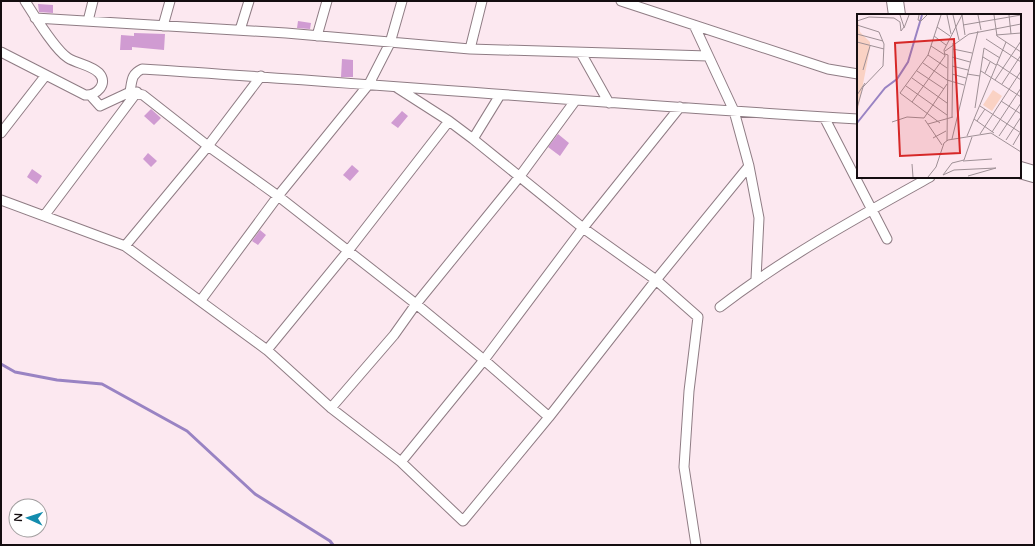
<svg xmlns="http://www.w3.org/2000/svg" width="1035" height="546" font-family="'Varela Round',sans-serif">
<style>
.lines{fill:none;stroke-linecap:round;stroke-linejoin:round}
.stream{stroke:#9983c3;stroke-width:3}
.building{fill:#d09bd2}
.street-casing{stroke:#8f7c84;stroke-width:11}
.highway-casing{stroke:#8f7c84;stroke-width:18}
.street{stroke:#fff;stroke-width:9}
.highway{stroke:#fff;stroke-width:16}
.inset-river{fill:none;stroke:#9983c3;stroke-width:2}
.inset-road{fill:none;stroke:#9f9096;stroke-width:1}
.view{fill:#d62828;fill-opacity:0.15;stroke:#d62828;stroke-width:2}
.inset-edge{fill:none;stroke:#140d10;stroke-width:2}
</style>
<rect width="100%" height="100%" fill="#fce8f0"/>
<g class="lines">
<path class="stream" d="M1,364l14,8 42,8 45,4 85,47 68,63 75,47 3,4"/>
</g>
<path class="building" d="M38,4l15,1v8l-14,-1z
M298,21l13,2 -1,6 -13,-1z
M134,33l31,1 -1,16 -32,-3v3h-12l1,-15 13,1z
M342,59l11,1v17h-12z
M151,109l10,9 -7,7 -10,-9z
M402,111l6,5 -10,12 -7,-5z
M558,134l11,9 -9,13 -12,-9z
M148,153l9,8 -6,6 -8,-8z
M352,165l7,6 -9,10 -7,-6z
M32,169l10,7 -5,8 -10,-7z
M260,230l6,5 -8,10 -6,-4z"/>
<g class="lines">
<g class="street-casing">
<path id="street" d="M621,1l207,68 30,5
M35,18l251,15 184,16 238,7
M88,21l5,-20
M694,25l40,86 15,55 10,52 -3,61
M163,26l7,-25
M240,30l9,-29
M317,36l10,-35
M470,49l12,-48
M1,52l84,43c11,1 24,-11 14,-22 -8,-8 -21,-9 -31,-15 -13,-8 -34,-43 -43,-57
M581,53l28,50
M396,87l53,34 24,18 110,89 73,52 42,37 -9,74 -5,76 12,78
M130,92c2,-11 1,-18 12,-23 239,15 477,36 716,50
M91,96l9,10 30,-14 13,3 65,51 70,50 138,108 68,56 65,57
M824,117l63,122
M1,133l45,-58
M473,139l27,-44
M1,200l124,46 142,104 64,58 70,54 62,59 86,-104 107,-137 93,-114
M44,216l93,-124
M125,246l83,-100 53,-70
M201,300l77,-104 91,-112 21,-41 12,-42
M720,307c65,-50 138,-90 210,-130
M267,350l81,-99 101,-130
M331,408l63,-73 22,-31 104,-128 55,-75
M401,462l83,-102 99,-132 97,-121"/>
</g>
<g class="highway-casing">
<path id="highway" d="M895,1l2,14
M1020,170l14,4"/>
</g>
<use href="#street" class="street"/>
<use href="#highway" class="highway"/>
</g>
<g transform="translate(857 14)">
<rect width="164" height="164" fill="#fce8f0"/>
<path d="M0,1l3,17 10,10v6l-13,67zM136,76l9,6 -10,15 -9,-6z" fill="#fad2c4"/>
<path class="inset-river" d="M0,109l28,-35 12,-9 11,-17 14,-47"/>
<path class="inset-road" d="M62,1l-1,5 3,1 6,-6M90,1l4,19M96,1l6,25M105,1l3,20M121,1l3,15M137,1l3,21 24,16M152,1l2,19M0,7l12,-4 25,1 6,4 1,9 3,-4 -4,-12M0,11l22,7 5,12 -1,22 -20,21 -6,21M106,11l58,-10M80,13l13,9M47,14l5,-13M0,20l26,7M139,21l25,-2M77,22l12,9M129,25l35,23M0,28l27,7M74,32l14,9M96,35l19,4M87,36l18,-35M88,37l24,-17 52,-10M88,40l3,1 -1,86M71,41l19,13M95,43l18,5M126,43l13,8M66,49l24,17 17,5M140,50l24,16M95,52l16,4M6,56l7,-24M60,57l27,18M124,57l40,26M128,59l5,-11M95,60l14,4M110,60l13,2M55,64l35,25M138,66l26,-39M145,70l19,-29M49,72l41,29M0,81l8,-12M144,87l20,13M55,88l33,-46 -1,-6M123,92l41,27M118,94l9,-60 16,10M95,103l1,-74M117,105l20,14M68,106l17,25M120,107l8,-12M35,108l15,-5 17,1 23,-34M83,109l-40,-30 28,-38 13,-40M71,110l25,-7M135,118l29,-44M123,120l41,-63M110,122l39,-94M142,122l22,-33M76,124l13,-7M95,125l26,-108M149,126l15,-23M156,131l7,-12M106,147l29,-2M55,150l1,13M111,162l28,-8 -42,2 -11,5 9,-12 12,-3 8,-23M71,163l8,-10 8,-24 4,-3 43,-7 30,19"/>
<path class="view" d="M97,25l6,114 -60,3 -5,-113z"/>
<rect width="164" height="164" class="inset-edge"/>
</g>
<rect width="1035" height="546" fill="none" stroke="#140d10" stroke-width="4"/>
<g transform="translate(28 518) rotate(273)"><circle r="19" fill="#ffffff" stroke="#a19e9f"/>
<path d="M0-3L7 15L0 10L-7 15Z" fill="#138cae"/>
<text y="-6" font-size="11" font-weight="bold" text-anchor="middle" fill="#140d10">N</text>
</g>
</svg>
